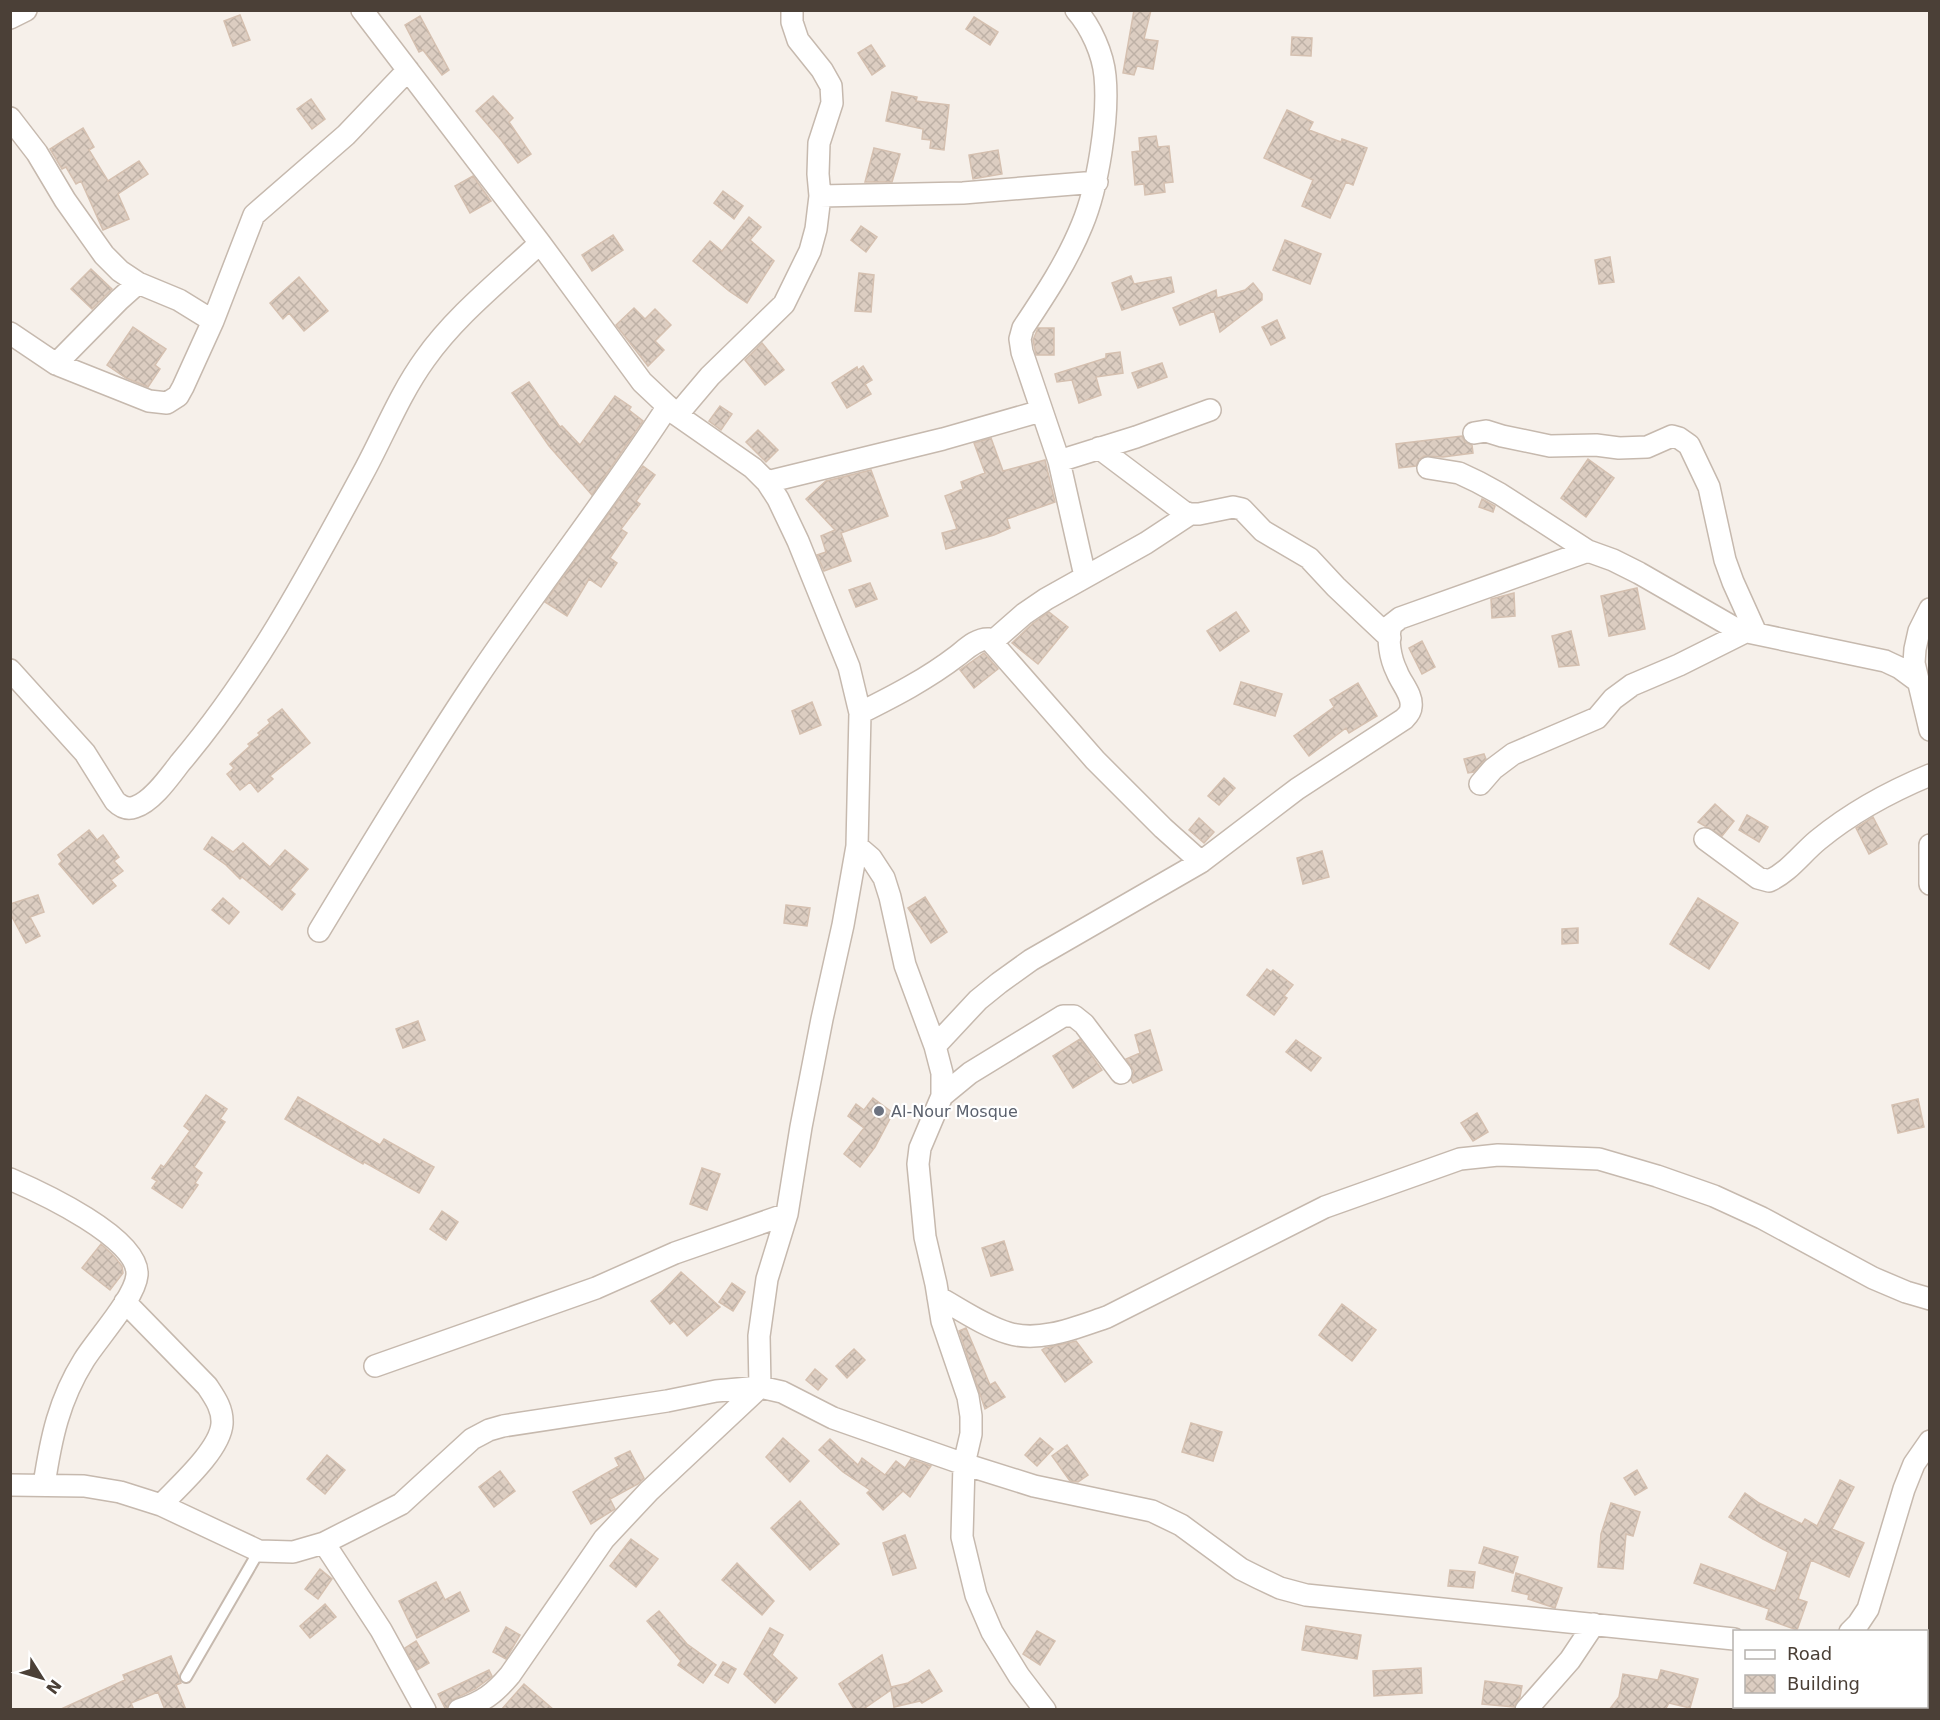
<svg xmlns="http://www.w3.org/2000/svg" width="1940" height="1720" font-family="'DejaVu Sans',sans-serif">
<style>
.building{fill:url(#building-cross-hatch);stroke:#d5c0b0;stroke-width:1.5}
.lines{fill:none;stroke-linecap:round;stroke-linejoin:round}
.service-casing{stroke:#c6b9ae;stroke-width:14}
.minor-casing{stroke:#c6b9ae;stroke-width:24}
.service{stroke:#fff;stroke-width:10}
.minor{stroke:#fff;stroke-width:21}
.worship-dot{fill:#6b7280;stroke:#fff;stroke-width:2}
.labels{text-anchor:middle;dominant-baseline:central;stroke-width:4.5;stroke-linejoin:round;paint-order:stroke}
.worship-label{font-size:16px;fill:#5b616d;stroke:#fff;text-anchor:start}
</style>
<defs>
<pattern id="building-cross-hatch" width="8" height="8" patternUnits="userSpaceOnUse" patternTransform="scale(1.5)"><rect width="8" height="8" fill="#dccdc1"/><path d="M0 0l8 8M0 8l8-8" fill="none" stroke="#beb1a6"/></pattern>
</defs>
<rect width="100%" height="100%" fill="#f6f0ea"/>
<path class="building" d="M1134,10h17l-7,29 14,2 -5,28 -16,-3 -3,9 -11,-2z
M240,15l10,25 -17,6 -9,-25z
M420,16l29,54 -7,5 -19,-25 -4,2 -14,-27z
M974,17l24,15 -8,13 -24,-16z
M1292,37l20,1 -1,18 -20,-1z
M871,45l14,21 -13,9 -14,-22z
M892,92l25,5 -1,4 33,4 -5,45 -14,-2 1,-8 -9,-1 1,-10 -37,-8z
M493,96l20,22 -4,4 22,32 -13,9 -17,-23 -25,-29z
M311,99l14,20 -13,10 -15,-20z
M1287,110l26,12 -4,8 32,12 1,-3 25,9 -14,37 -7,-3 -16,36 -28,-12 11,-26 -49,-22z
M83,128l11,19 -5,3 19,31 31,-20 9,13 -30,20 11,25 -26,11 -22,-49 -5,3 -10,-17 -4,2 -12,-20z
M1156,136l2,11 11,-1 4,36 -9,1 1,9 -20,3 -1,-11 -9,1 -3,-33 8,-1 -1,-13z
M874,148l26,6 -8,28h-27z
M998,150l4,24 -29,5 -4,-24z
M473,176l18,25 -21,12 -15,-27z
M723,191l20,15 -9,13 -20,-16z
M749,217l12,10 -11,13 24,21 -27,42 -18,-12 -36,-30 17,-20 12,10z
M861,226l16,11 -11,15 -15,-12z
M613,235l10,15 -31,21 -10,-16z
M1285,240l36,14 -11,30 -37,-14z
M1610,257l4,25 -15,2 -4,-24z
M91,269l21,20 -20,20 -21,-20z
M859,273l15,2 -3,37 -16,-1z
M1131,276l3,8 37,-7 3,15 -52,18 -10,-27z
M299,277l29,34 -24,20 -15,-18 -6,6 -13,-16z
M1253,283l9,11v6l-42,32 -6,-21 -34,14 -7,-17 43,-18 1,8 28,-8z
M634,308l11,11 10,-10 16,16 -16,16 9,9 -16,16 -32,-41z
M1277,320l8,18 -14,7 -9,-18z
M133,327l33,22 -11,16 5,4 -12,18 -22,-9 -19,-13z
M1038,328h16v27h-18l-3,-15z
M762,343l22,27 -19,15 -20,-25z
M1120,352l3,21 -27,4 5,18 -22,8 -7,-23 -15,2 -2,-8 51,-16v-4z
M1162,363l5,14 -29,11 -6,-15z
M863,366l9,14 -7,4 6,10 -24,14 -15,-25 25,-16 1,3z
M529,382l31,45 2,-1 18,19 35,-49 16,11 -2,3 14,11 -51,74 -43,-49 -37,-53z
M720,406l12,8 -11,16 -12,-9z
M758,430l20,20 -12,12 -20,-20z
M1462,436l3,6 7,3 1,8 -30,4 -19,-1 -5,4 -3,6 -17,2 -3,-24z
M991,438l12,33 42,-11 10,42 -48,17 3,9 -16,7 -48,14 -4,-16 15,-4 -12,-33 18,-7 -2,-7 24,-9 -11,-30z
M1588,459l26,19 -28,39 -25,-19z
M643,466l12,9 -19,26 4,3 -19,25 6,4 -17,25 7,5 -16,24 -12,-8 -22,37 -22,-14z
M871,470l17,46 -47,17 10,28 -27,10 -7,-16 9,-3 -5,-16 14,-6 -29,-31 20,-18z
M1482,499l13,7 -2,6 -14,-5z
M870,583l7,16 -21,8 -7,-17z
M1637,588l8,41 -36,7 -8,-40z
M1514,593l1,23 -23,2 -1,-19z
M1049,612l19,15 -30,37 -26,-21 20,-19z
M1236,612l13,19 -29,20 -13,-20z
M1571,631l8,34 -20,2 -7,-31z
M1422,641l13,26 -13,7 -13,-26z
M984,653l14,16 -24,19 -14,-18z
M1241,682l41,12 -7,22 -41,-12z
M1358,683l19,33 -28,17 -3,-5 -37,28 -15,-20 40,-29 -4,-7z
M812,702l9,23 -21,9 -8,-23z
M282,709l28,34 -40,33 3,3 -15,13 -8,-10 -10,8 -13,-16 7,-6 -4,-4 20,-18 -2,-2 12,-9 -2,-2 12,-10 -2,-3z
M1484,754l2,5 -12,13 -6,1 -4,-14z
M1224,778l11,10 -16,17 -11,-9z
M1715,804l19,17 -12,15 -24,-14z
M1747,815l21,12 -9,15 -20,-12z
M1873,817l14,27 -18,10 -13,-26z
M1199,818l15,14 -10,11 -15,-13z
M89,830l8,10 6,-5 16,22 -5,4 9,10 -12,9 5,6 -23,18 -34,-40 3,-3 -4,-6z
M212,837l21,15 10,-9 27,24 15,-17 23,19 -18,21 5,4 -13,16 -40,-33 -2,2 -14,-14 -22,-16z
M1322,851l7,26 -26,7 -6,-26z
M38,895l6,17 -14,5 10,19 -14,7 -16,-30v-9z
M925,897l22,35 -16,11 -23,-35z
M223,898l16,14 -10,12 -17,-14z
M1698,898l40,25 -29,46 -39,-25z
M786,905l24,3 -3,18 -23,-3z
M1578,928v15l-16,1v-15z
M1267,969l4,3 2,-2 20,15 -9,11 3,2 -13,17 -27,-20z
M418,1021l7,19 -22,8 -7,-19z
M1150,1030l12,40 -29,13 -2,-3 3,-9 -8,-12 14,-6 -5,-18z
M1080,1039l22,31 -29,18 -20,-32z
M1296,1040l25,18 -10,13 -25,-19z
M206,1095l21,14 -7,10 5,3 -31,45 8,6 -7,10 3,2 -16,23 -30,-20 5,-7 -5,-3 9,-13 3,2 26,-36 -6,-5z
M298,1097l82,48 4,-6 50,28 -15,26 -55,-31 -1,2 -78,-45z
M873,1098l20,15 -18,34 -15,20 -16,-13 20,-26 -16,-12 8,-12 8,6z
M1918,1099l6,28 -26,6 -6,-28z
M1477,1113l11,19 -15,9 -12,-18z
M702,1168l18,6 -13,36 -17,-6z
M442,1211l16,11 -12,18 -16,-11z
M1004,1241l9,29 -22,6 -9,-28z
M101,1244l12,11 9,11 1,7 -13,17 -28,-22z
M681,1272l39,35 -33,29 -13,-15 -4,3 -19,-23 12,-10z
M732,1283l13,9 -12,19 -14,-9z
M1342,1304l34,26 -24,31 -33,-26z
M966,1328l24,57 5,-3 10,15 -20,12 -26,-78z
M1076,1341l16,21 -27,20 -23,-32 3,-2z
M854,1349l11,11 -18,18 -11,-12z
M815,1369l12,10 -9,11 -12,-10z
M1191,1423l31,9 -9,29 -31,-9z
M783,1438l26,23 -19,21 -24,-25z
M1040,1438l13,11 -16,17 -12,-11z
M830,1439l28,26 4,-7 23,17 11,-14 9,7 6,-9 20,7 -21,31 -7,-6 -20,19 -16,-17 3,-3 -27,-18 -24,-22z
M1067,1445l21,30 -10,7 -8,-1 -18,-25z
M630,1451l14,27 -6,6 -28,15 5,10 -24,15 -18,-32 46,-26 -4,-8z
M327,1455l18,15 -20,24 -18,-15z
M1637,1470l10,18 -12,7 -11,-17z
M500,1471l15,20 -21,16 -15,-20z
M1840,1480l14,7 -22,42 32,14 -15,34 -38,-17 -13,39 9,3 -10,28 -31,-11 3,-10 -75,-26 7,-19 74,27 13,-39 -25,-13 -34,-22 16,-24 14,10 43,21 3,-5 12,7z
M800,1501l39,43 -29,26 -39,-42z
M1611,1503l29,9 -7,24 -7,-2 -3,35 -25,-2 3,-33z
M905,1535l11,33 -23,7 -10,-32z
M631,1539l27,20 -22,28 -26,-21z
M1484,1547l34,10 -5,16 -34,-10z
M737,1563l37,38 -12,14 -40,-35z
M320,1569l12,10 -14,20 -13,-10z
M1450,1570l25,2 -2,16 -25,-2z
M1516,1573l46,15 -7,20 -27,-9 1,-4 -17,-4z
M436,1582l9,18 15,-8 9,19 -52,27 -18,-37z
M325,1604l11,13 -26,21 -10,-12z
M659,1611l28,33 29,21 -13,18 -25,-18 3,-4 -34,-40z
M1306,1626l55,9 -4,24 -55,-9z
M506,1627l14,8 -14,24 -13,-7z
M770,1628l13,7 -11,20 25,23 -22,25 -31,-29z
M1037,1631l18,10 -15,24 -17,-11z
M416,1641l13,22 -12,7 -12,-22z
M882,1655l9,32 17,-4 21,-13 13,21 -20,12 -2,-2 -26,6 -3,-17 -29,20h-7l-16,-26z
M171,1656l10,27 -5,2 10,25h-21l-7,-18 -27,11 3,7h-75l66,-30 -2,-5z
M723,1662l13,7 -8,14 -13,-8z
M1421,1668l1,25 -48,3 -1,-25z
M489,1670l3,6 -2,2 -15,11 -25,12 -4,9 -8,-16z
M1661,1670l37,9 -8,29 -21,-5 -4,7h-56l10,-13 4,-23 35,6z
M1485,1681l37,5 -2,11 -6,10 -32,-3z
M524,1684l30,26h-53z"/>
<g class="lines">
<g class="service-casing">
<path id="service" d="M186,1677l73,-126"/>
</g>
<g class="minor-casing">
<path id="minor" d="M362,10l178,233 102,139 35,33 76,53 14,14 11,17 20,42 51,126 11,46 -3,133 -14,79 -21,94 -21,108 -14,87 -20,65 -8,57 1,51 -111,104 -45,48 -94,136c-16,19 -27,27 -51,35
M1076,10c15,17 27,44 29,66 4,41 -7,111 -23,149 -15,37 -37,70 -59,103l-3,11 2,13 37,109 26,115
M10,18l16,-8
M10,118l27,35 28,47 39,55 16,16 18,12 41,17 34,21
M820,196l143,-3 134,-11
M10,333l46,31 93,37 18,2 11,-7 5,-9 30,-66 41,-106 92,-80 62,-65
M56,364l63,-64 19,-17
M677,415l33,-39 74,-72 26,-53 6,-22 4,-33 -2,-22 1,-31 13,-40 -1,-17 -9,-16 -24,-30 -6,-18v-12
M1474,433l12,-2 16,5 48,10 46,-1 23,3 28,-1 25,-11 7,2 10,7 20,42 16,73 8,22 23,51
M1099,448l85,64 6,2h9l34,-7 9,2 21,22 46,27 27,29 54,51
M1059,461l77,-24 74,-27
M1428,468l31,5 19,9 22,12 88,57 25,9 26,13 99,57 147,31 15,7 19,14
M767,482l176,-43 98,-28
M1930,609l-11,22 -4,18 -1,14 16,67
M992,642l32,-28 22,-15 100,-56 44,-29
M10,670l75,83 30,48c5,5 12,9 20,6 17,-5 35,-31 45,-44 74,-87 128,-188 182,-288 21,-38 37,-80 63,-116 31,-44 76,-79 115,-116
M860,713c34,-17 67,-34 97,-57 9,-7 20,-18 32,-17l106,121 68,68 38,34
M1480,784l13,-15 20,-15 84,-36 16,-19 19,-14 47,-20 66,-33
M1705,839l53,39 11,3c20,-9 33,-28 49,-41 34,-28 71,-48 112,-65
M1930,845v39
M857,846l14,12 13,20 6,19 15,68 30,81 7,27v23l-22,52 -2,16 7,73 11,47 6,37 26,76 3,19v18l-7,30 -2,73 14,58 16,37 27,44 26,34
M319,931c51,-84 101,-168 156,-250 62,-93 132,-181 193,-275
M935,1046l43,-46 21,-17 32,-23 170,-98 96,-73 107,-70c3,-3 7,-7 7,-12 2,-12 -10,-24 -14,-35 -7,-14 -10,-33 -6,-47l9,-7 188,-67
M942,1096l28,-23 93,-57h11l10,8 37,49
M10,1179c30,13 130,59 127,96 -2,23 -40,64 -53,85 -25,40 -33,78 -40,125
M938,1297c22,12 46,29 70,36 32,10 69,-6 99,-16l218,-110 135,-48 38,-4 101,4 58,17 57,20 48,22 111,60 33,14 24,7
M125,1302l82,84c8,12 16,23 15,38 -2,26 -43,62 -61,81
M375,1366l221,-78 79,-35 112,-39
M10,1485l74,1 36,6 41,13 98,46 34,1 31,-9 77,-39 71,-65 17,-9 14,-4 164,-25 49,-10 44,-4 22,5 51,26 131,46 70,22 118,25 29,14 60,44 18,9 21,10 26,7 428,44
M324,1543l57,87 44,80
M1850,1632l8,-8 10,-15 36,-120 10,-25 16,-23
M1526,1710l44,-50 24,-36
M1830,1710l1,-4"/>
</g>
<use href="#service" class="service"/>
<use href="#minor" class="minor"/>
</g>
<circle class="worship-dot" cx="879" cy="1111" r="6"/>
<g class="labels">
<g class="worship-label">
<text x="891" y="1111">Al-Nour Mosque</text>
</g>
</g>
<rect width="1940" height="1720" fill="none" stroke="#4b4037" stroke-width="24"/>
<rect x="1733" y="1630" width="195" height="78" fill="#ffffff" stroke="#b7b3af" stroke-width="1.5"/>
<rect x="1745" y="1650" width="30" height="9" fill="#ffffff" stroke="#b7b3af" stroke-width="1.5"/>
<text x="1787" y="1660" font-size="18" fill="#4b4037">Road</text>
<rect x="1745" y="1675" width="30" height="18" fill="url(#building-cross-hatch)" stroke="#b7b3af" stroke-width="1.5"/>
<text x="1787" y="1690" font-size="18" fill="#4b4037">Building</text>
<g transform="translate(42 1678) rotate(127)" stroke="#ffffff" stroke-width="4.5" paint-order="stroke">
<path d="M0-4.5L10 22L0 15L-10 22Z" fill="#4b4037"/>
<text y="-9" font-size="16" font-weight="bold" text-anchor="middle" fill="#4b4037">N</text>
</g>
</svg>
